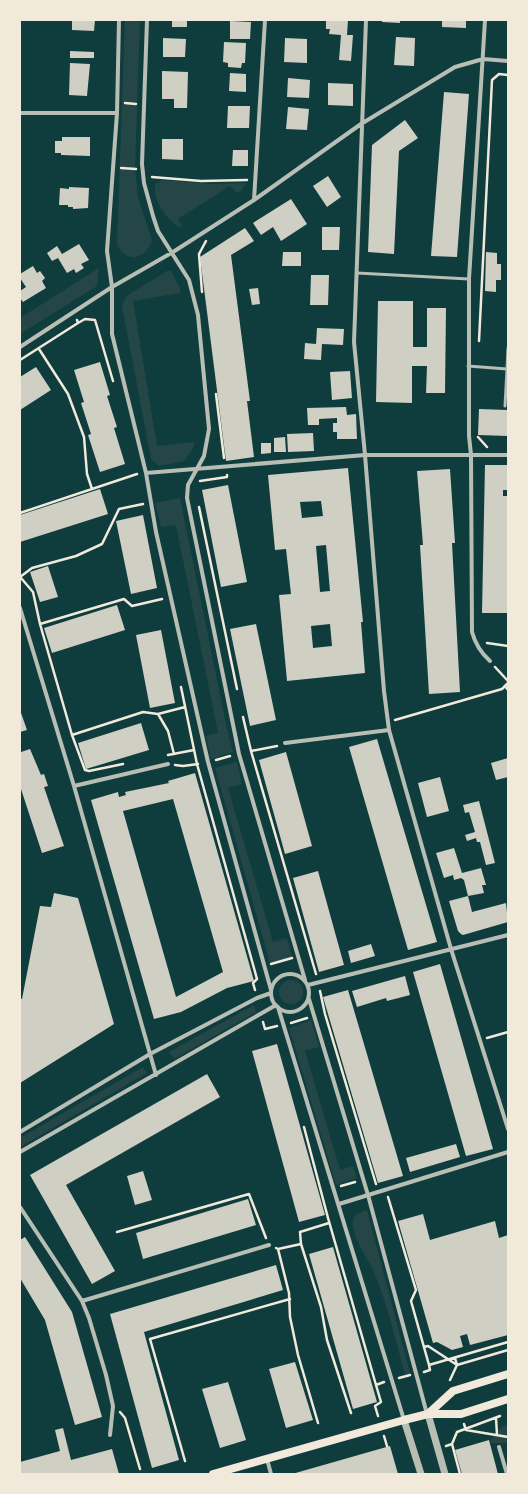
<svg xmlns="http://www.w3.org/2000/svg" width="528" height="1494" font-family="Cabin,sans-serif">
<style>
.green{fill:#244646}
.building{fill:#cfcfc3;fill-rule:evenodd}
.lines{fill:none;stroke-linecap:round;stroke-linejoin:round}
.path{stroke:#f1e9da;stroke-width:2.5}
.service{stroke:#b8beb3;stroke-width:3}
.minor{stroke:#b8beb3;stroke-width:4}
.tertiary{stroke:#b8beb3;stroke-width:7}
.secondary{stroke:#f1e9da;stroke-width:8}
</style>
<rect width="100%" height="100%" fill="#0f3d3e"/>
<path class="green" d="M125,20h15l-5,148 3,29 14,43c-6,20 -26,24 -35,4z
M162,180l50,4 34,-1 -4,7 -5,3 -7,-7 -52,33 4,7 -3,1c-12,-6 -29,-30 -23,-44z
M99,268l-2,18 -77,48v-16z
M167,271h4l9,17v5l-47,8 24,145 38,-4 -3,8 -8,11 -25,5 -8,-7 -29,-153 3,-8 3,-3z
M180,498l47,231 6,23 -22,7 -5,-23 12,-3 -42,-208 -15,2 -6,-24z
M237,762l5,22 -14,4 45,154 14,-4 5,19 -22,6 -55,-195z
M279 992a12 12 0 1 1 24 0a12 12 0 1 1-24 0Z
M254,1005l2,7 -82,47 -5,-7z
M311,1020l8,27 -14,4 35,119 13,-4 4,12 -21,7 -47,-157z
M143,1067l4,6 -127,74v-9z
M367,1210l43,163 -5,1c-10,-35 -18,-73 -33,-106 -6,-12 -22,-35 -19,-48 2,-7 9,-8 14,-10z
M508,1424v19h-17v-3l10,-13z"/>
<path class="building" d="M72,20h23l-1,11 -22,-1z
M172,20h15v7h-15z
M326,20h22l-1,15h6l-2,26 -12,-1 2,-25 -12,-1 1,-5h-4z
M382,20h18v3l-18,-1z
M442,20h24v8l-24,-1z
M230,21l21,1 -1,17h-20z
M396,37l19,1 -1,28 -20,-1z
M163,38l23,1 -1,18h-22z
M285,38l22,1v24l-23,-1z
M224,42l22,1 -1,20h-3l-1,5 -13,-1v-4l-5,-1z
M70,51l24,1v6h-24z
M70,63l20,1 -3,32 -18,-1z
M162,71l26,1 -1,36h-13v-9h-12z
M230,73l16,1v18l-17,-1z
M288,78l22,2 -1,18 -22,-1z
M328,83l25,1v22l-25,-1z
M444,92l25,2 -12,163 -26,-1z
M228,106h22l-1,22h-22z
M288,107l21,2 -2,21 -21,-1z
M405,120l13,18 -19,13 -5,103 -26,-2 4,-107z
M62,137h28v19l-29,-1v-2h-6v-12h7z
M162,139h21v21l-21,-1z
M233,150h15v16h-16z
M328,176l13,21 -14,10 -14,-21z
M69,187l20,1 -1,20 -15,1v-2h-5v-2h-9l1,-17 9,1z
M291,199l16,25 -26,17 -8,-14 -12,8 -8,-12z
M322,227h18l-1,23h-17z
M245,228l9,13 -23,14 19,146h-3l7,56 -28,4 -26,-204z
M79,244l10,16 -8,4 3,4 -8,5 -2,-4 -7,4 -9,-15 -6,3 -5,-8 10,-7 5,8z
M283,252h18v14h-19z
M486,252l11,1v11h4v16h-5v12l-11,-1z
M33,266l4,7 3,-2 5,7 -3,3 4,7 -23,14 -3,-4v-7l6,-4 -6,-9v-4z
M311,275h18l-1,30h-18z
M258,288l2,16 -8,1 -3,-16z
M378,301h35v46h14v-39h19l-1,85h-19l1,-27h-15v37l-36,-1z
M317,328l27,1 -1,16 -21,-1 -1,16 -17,-1 1,-16 11,1z
M100,362l10,33 -3,1 10,31 -3,1 11,36 -25,8 -12,-37 3,-1 -10,-31 3,-1 -10,-32z
M36,367l15,23 -31,20v-33z
M350,371l2,27 -20,2 -2,-28z
M346,407l1,8 9,-1 1,25h-20v-7h-4v-9h4v-5l-18,1v6h-11l-1,-17z
M479,409l29,1v26l-30,-1z
M313,433l1,18 -26,1 -1,-18z
M285,437l1,15h-12v-14z
M261,443h10v10l-10,1z
M485,465h23v25h-5v6h5l-1,117h-25z
M348,468l15,154h-2l4,51 -78,8 -8,-86 12,-1 -5,-45 -11,1 -7,-75zM321,501l2,15 -21,2 -2,-16zM326,545l4,46 -10,1 -4,-46zM330,624l2,22 -19,2 -2,-22z
M450,469l5,74h-3l8,149 -31,2 -9,-149h3l-6,-74z
M228,485l19,97 -26,5 -19,-97z
M100,489l8,25 -88,28v-27z
M143,515l14,73 -26,6 -15,-73z
M48,566l10,31 -18,5 -10,-30z
M117,605l8,25 -73,23 -8,-25z
M256,624l20,96 -26,6 -20,-97z
M161,630l14,73 -25,5 -14,-73z
M20,710l7,20 -7,2z
M141,723l8,27 -63,19 -8,-26z
M377,739l60,203 -29,8 -59,-203z
M30,749l11,26 3,-1 4,12 -4,1 20,59 -22,7 -22,-67 1,-34z
M286,752l26,94 -27,8 -26,-94z
M508,758v19l-12,3 -5,-17z
M195,773l59,208 -27,7 -46,24 -27,7 -63,-219 27,-8 1,5 7,-2 -1,-3 44,-9 -1,-2zM173,799l50,173 -47,25 -53,-186z
M440,777l9,34 -22,6 -9,-34z
M479,801l16,62 -9,2 -6,-23h-3l-1,-4 -9,3 -2,-6 10,-3 -6,-20 -4,1 -2,-8z
M454,848l8,25 19,-5 5,17h-4l2,8 -16,3 -4,-16 -3,-2 -7,2 -1,-5 -9,3 -8,-25z
M318,871l26,94 -25,7 -26,-94z
M54,893l24,5 36,126 -94,59v-85l2,1 18,-93 11,1z
M468,896l4,16 34,-9 2,19 -45,13 -2,-1 -3,-3 -9,-30z
M371,944l4,12 -24,7 -3,-12z
M440,964l53,185 -27,7 -53,-184z
M405,976l5,19 -23,6 -1,-3 -29,9 -5,-16z
M348,990l55,186 -25,7 -55,-186z
M277,1044l48,171 -26,7 -47,-171z
M207,1074l13,23 -154,88 49,86 -23,13 -62,-109z
M456,1144l4,13 -50,15 -4,-14z
M143,1171l9,29 -17,5 -8,-29z
M248,1199l8,26 -113,34 -7,-26z
M423,1214l7,26 65,-19 4,17 9,-3v100l-38,10 -3,-11 -7,2 3,11 -11,3 -15,-8 -4,1 -35,-122z
M25,1237l47,75 30,105 -27,8 -30,-105 -25,-42v-38z
M333,1247l44,155 -24,7 -44,-155z
M276,1265l7,25 -139,42 35,128 -27,8 -42,-154z
M295,1362l18,58 -27,8 -17,-59z
M228,1382l18,58 -26,8 -18,-59z
M63,1428l8,32 41,-11 7,25h-99v-12l40,-11 -5,-21z
M489,1440l9,34h-36l-7,-24z
M390,1446l8,28h-106z"/>
<g class="lines">
<path class="path" d="M125,103l11,1
M121,168l15,1
M152,177l49,4 46,-1
M202,292l-3,-38 7,-13
M77,320l1,3 7,-4 10,1 18,61
M479,341l13,-261 7,-6 9,1
M39,349l29,45 16,43 3,37 5,15
M20,360l58,-37
M216,394l8,64
M478,437l9,10
M200,481l27,-4v-2
M199,507l38,182
M20,513l117,-39
M20,577l12,-9 44,-12 26,-12 17,-35 24,-5
M21,578l12,14 7,32 32,111 13,35 4,1 34,-7
M40,624l84,-25 8,7 30,-7
M487,643l21,3
M495,667l13,14
M505,686l3,4
M181,687l16,77 60,215 -4,4 2,7
M158,714l10,17 6,23
M243,717l8,34 65,223
M395,720l107,-31 6,-6
M72,735l71,-23 15,2 27,-7
M251,751l26,-5
M168,755l26,-5
M216,760l14,-4
M175,765l8,1 15,-2
M271,964l21,-6
M320,991l5,23 51,170
M263,1022l2,7 12,-3
M291,1023l16,-5
M487,1038l21,-6
M304,1127l24,91 48,167
M341,1186l14,-4
M388,1197l28,93 -5,11 18,64
M117,1232l132,-38 17,44
M301,1244l20,63 6,33 24,73
M276,1248l2,1 11,44 1,24 8,38 20,68
M278,1249l23,-5 -1,-12 29,-9
M424,1347l4,-1 29,19 51,-15
M424,1372l6,-2 -1,-5 79,-23
M399,1378l11,-3
M450,1380l7,-15 -2,-7
M120,1412l5,6 15,51
M378,1416l-3,-10 6,-4 -5,-17 8,-3
M496,1418l1,17
M464,1424l2,6 42,7
M384,1436l3,10
M452,1444l8,30
M446,1446l6,-2 5,-12 43,-16
M185,1461l-35,-122 140,-40"/>
<path class="service" d="M357,273l112,6
M468,366l39,3 -2,37
M507,369l1,-21"/>
<path class="minor" d="M119,20l-2,93 -10,138 5,36v47l34,139 10,59 52,230 63,228
M147,20l-5,144 2,19 9,33 5,15 31,49 9,35 11,114 -5,27 -16,29 -1,13 52,256 66,226
M366,20l-12,322 11,113 19,236 5,39 62,219 57,180
M485,20l-16,259v157l2,19 1,177c3,11 9,21 18,29
M20,113h97
M254,200l11,-180
M20,347l92,-60 61,-35 81,-52 107,-76 94,-57 28,-8 25,2
M146,473l219,-18h143
M20,608l54,178 82,289
M285,743l104,-13
M74,786l94,-22
M271 993a19 19 0 1 1 38 0a19 19 0 1 1-38 0Z
M308,985l200,-50
M309,999l59,196 59,219
M278,1007l126,413
M20,1132l130,-78 107,-56 14,-5
M20,1152l256,-147
M339,1204l169,-52
M20,1207l62,94 7,17 17,57 7,31 -3,29
M82,1301l187,-56
M499,1447l8,27
M267,1459l4,15"/>
<path class="tertiary" d="M428,1414l17,60
M404,1420l17,54"/>
<path class="secondary" d="M428,1414l25,-23 55,-17
M213,1474l191,-54 24,-6h33l47,-15"/>
</g>
<rect width="528" height="1494" fill="none" stroke="#f1e9da" stroke-width="42"/>
</svg>
